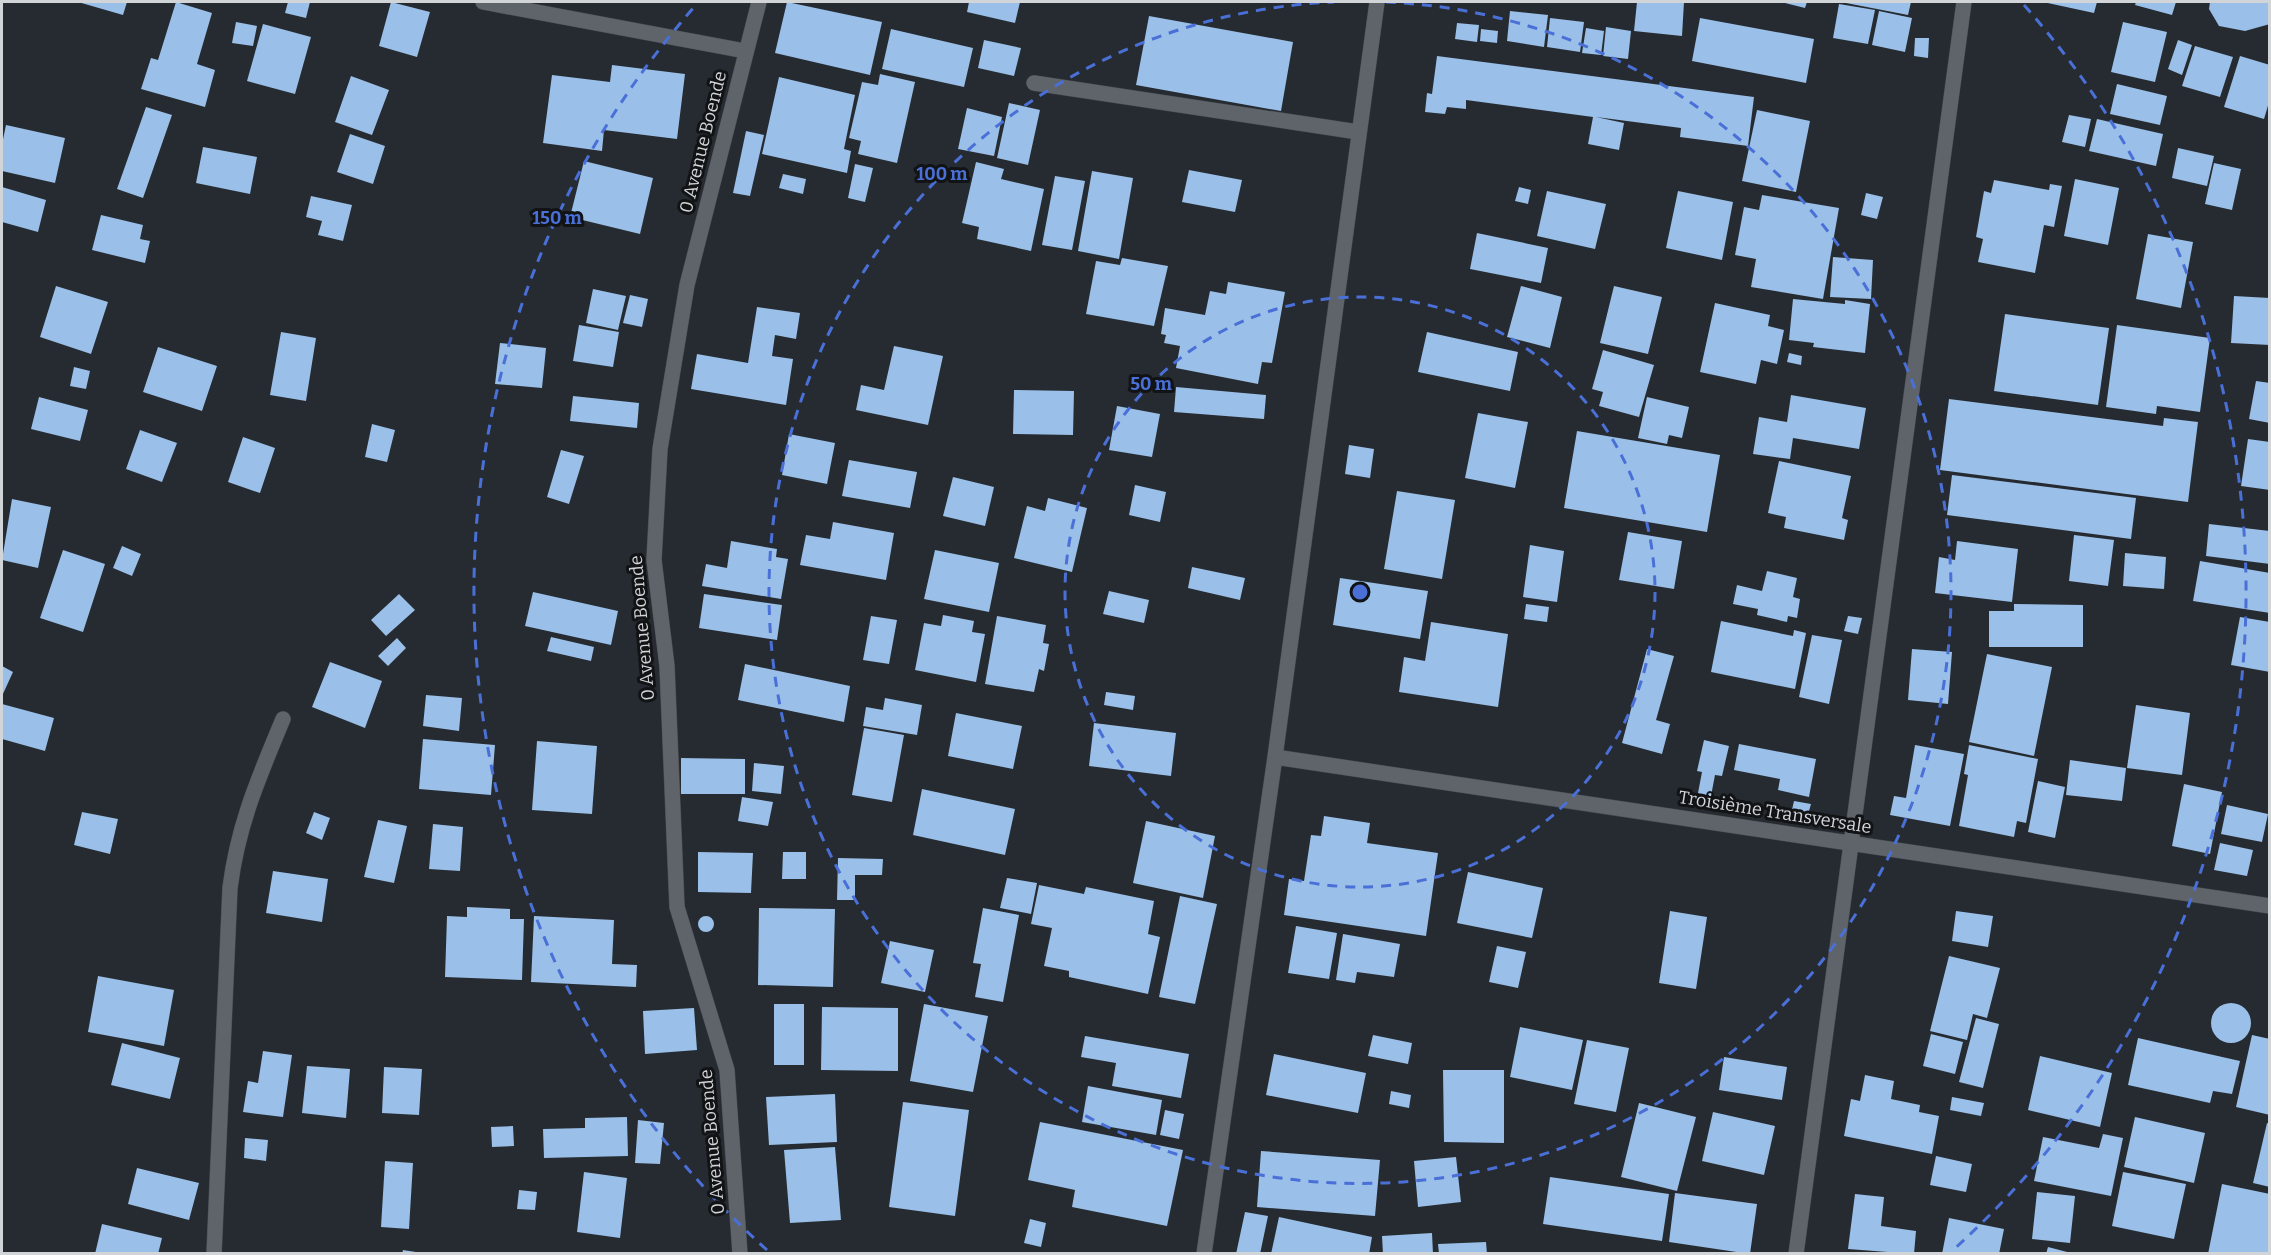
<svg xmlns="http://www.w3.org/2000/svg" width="2271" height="1255" font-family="Bitter,serif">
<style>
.building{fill:#9abfe8}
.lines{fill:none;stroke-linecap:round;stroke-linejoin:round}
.minor-casing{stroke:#45494e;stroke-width:16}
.minor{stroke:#5f646b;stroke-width:15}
.ring{fill:none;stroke:#4a70d8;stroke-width:3;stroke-dasharray:10 8}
.labels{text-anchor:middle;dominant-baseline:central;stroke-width:6;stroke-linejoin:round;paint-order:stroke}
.street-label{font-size:18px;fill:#d1d5d8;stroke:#111315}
.centre{fill:#4a70d8;stroke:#111315;stroke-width:3}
.ring-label{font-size:18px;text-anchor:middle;font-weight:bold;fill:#4a70d8;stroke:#111315;stroke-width:6;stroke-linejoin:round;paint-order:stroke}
</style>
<rect width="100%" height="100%" fill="#252b30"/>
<path class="building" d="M78,2h49l-4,13z
M176,2l36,11 -15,51 18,6 -10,37 -64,-18 10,-31 7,2z
M288,2h22l-4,16 -21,-5z
M391,2l39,10 -13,45 -38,-11z
M787,2l95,20 -12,53 -95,-22z
M969,2h51l-5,21 -48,-11z
M1637,2h47l-2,34 -48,-5z
M1781,2h26l-2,6z
M2043,2h54l-3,11z
M2136,2h40l-4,13 -37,-10z
M2210,2h60v22l-25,7 -26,-5 -10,-17z
M1846,3v-1h65l-3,13z
M1839,4l36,6 -7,34 -35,-6z
M1510,11l38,4 -4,32 -37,-6z
M1879,11l33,7 -7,34 -33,-7z
M1149,16l144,26 -12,69 -145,-26z
M1550,18l34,4 -4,30 -33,-5z
M1700,18l114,21 -8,44 -114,-22z
M236,22l21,4 -4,20 -21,-3z
M2123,22l44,10 -12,50 -44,-10z
M1457,23l22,2 -2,17 -22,-3z
M263,24l48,13 -16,57 -48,-13z
M1606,27l25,4 -3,28 -25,-3z
M1586,28l18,3 -3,24 -19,-2z
M891,29l82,19 -9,39 -82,-18z
M1481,29l17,2 -1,12 -17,-2z
M1915,38h14l-1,20 -14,-2z
M984,40l37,8 -7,28 -36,-8z
M2178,40l14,5 -10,30 -14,-6z
M2195,46l38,11 -13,40 -38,-11z
M1437,56l317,41 -6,49 -68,-9 1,-9 -85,-11 28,6 -5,27 -31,-6 5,-27 -127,-17v9l-19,-2 -2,7 -20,-2 2,-19 5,1z
M2240,56l30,9v34l-6,20 -40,-12z
M612,65l73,9 -8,65 -73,-9 -2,21 -59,-8 9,-68 58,7z
M880,74l35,8 -18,81 -39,-9 3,-13 -12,-3 13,-56 16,3z
M351,76l38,14 -17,45 -37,-13z
M779,77l76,18 -11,54 7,2 -4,22 -85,-19z
M2117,84l50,12 -7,29 -50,-11z
M1009,103l31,7 -12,55 -31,-7z
M146,107l26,8 -29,83 -26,-9z
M967,108l35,9 -8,39 -36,-7z
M1757,110l53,11 -14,71 -54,-11z
M2069,115l22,4 -6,28 -23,-5z
M2097,119l66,15 -7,32 -67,-15z
M6,125l59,13 -10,45 -53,-12v-27z
M746,131l18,4 -14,61 -17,-3z
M350,134l35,12 -12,38 -36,-12z
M203,147l54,10 -7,37 -54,-11z
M2178,148l36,8 -7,30 -35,-8z
M584,161l69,17 -13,56 -70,-17z
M976,162l28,7 -3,10 43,10 -13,62 -54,-12 2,-12 -17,-4z
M2214,163l27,6 -9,41 -27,-6z
M855,164l18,4 -8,34 -17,-4z
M1189,170l53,10 -7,32 -53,-10z
M1092,171l41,7 -14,81 -41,-8z
M783,174l23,5 -3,15 -24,-6z
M1055,176l30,5 -13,69 -30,-5z
M2075,179l44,9 -11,57 -44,-9z
M1994,180l55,10 1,-6 12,2 -8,41 -10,-2 -9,48 -57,-11 5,-23 -7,-2 8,-46 7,2z
M2,187l44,13 -8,32 -36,-10z
M1519,187l12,3 -3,14 -13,-3z
M1547,191l59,13 -11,45 -58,-13z
M1678,191l55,11 -11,58 -56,-12z
M1866,193l17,4 -6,22 -16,-4z
M1762,195l77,13 -16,91 -72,-12 5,-28 -21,-4 9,-48 15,3z
M311,196l41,9 -9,36 -25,-6 4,-14 -16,-4z
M101,215l42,10 -3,14 10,2 -5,22 -53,-13z
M1477,233l71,15 -7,35 -71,-14z
M2148,234l45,8 -12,66 -45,-9z
M1833,257l40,3 -2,39 -41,-2z
M1122,258l46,8 -14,60 -68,-12 10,-53 24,4z
M1228,282l57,10 -13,71 -10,-1 -4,22 -82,-16 4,-22 -16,-3 2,-8 -5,-1 4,-26 40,7 5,-24 16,3z
M56,286l52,16 -17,52 -51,-17z
M1521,286l41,11 -12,51 -43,-11z
M1614,286l48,11 -14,57 -48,-11z
M593,289l33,7 -8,34 -32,-7z
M630,295l18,4 -6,28 -19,-4z
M2234,296l36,2v47l-39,-2z
M1793,299l52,5v-4l25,4 -5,49 -52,-6 1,-4 -25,-3z
M1715,303l55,12 -2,11 16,4 -7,34 -16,-4 -5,24 -56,-12z
M757,307l43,6 -4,26 -21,-4 -3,21 21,3 -7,46 -95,-16 6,-35 51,9z
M2005,314l104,14 -11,77 -104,-14z
M579,325l40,7 -6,35 -40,-6z
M2117,325l93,13 -10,74 -43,-6 -1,8 -50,-7z
M281,332l35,6 -10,63 -36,-6z
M1427,332l91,20 -8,39 -92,-19z
M500,343l46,5 -4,40 -47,-4z
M894,346l49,10 -15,69 -72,-15 5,-25 23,5z
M158,347l59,19 -15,45 -59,-19z
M1603,350l51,15 -15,52 -40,-11 4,-14 -11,-3z
M1789,353l13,3 -1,9 -14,-3z
M74,367l16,4 -4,18 -16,-3z
M2256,381l14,2v40l-21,-4z
M1176,387l90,8 -2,24 -90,-7z
M1014,390l60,1 -1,44 -60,-1z
M1791,395l75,13 -7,41 -66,-11 -3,21 -37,-5 6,-37 28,5z
M573,396l66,7 -2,25 -67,-7z
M39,397l49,13 -8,31 -49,-12z
M1647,397l42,10 -7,31 -13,-3 -2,9 -29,-6z
M1949,399l214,27 1,-8 34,4 -10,80 -248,-32z
M1117,406l43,8 -8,43 -43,-7z
M1478,413l50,9 -13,66 -50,-10z
M372,424l23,6 -8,32 -22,-5z
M140,430l37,13 -15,39 -36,-13z
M1577,431l143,24 -13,77 -143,-24z
M789,434l46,9 -8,41 -45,-9z
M243,437l32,11 -15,45 -32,-11z
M2248,439l22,3v48l-29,-4z
M1349,445l25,4 -4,29 -25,-4z
M561,450l23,6 -15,48 -22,-7z
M849,460l68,12 -7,36 -68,-12z
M1779,461l72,15 -9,42 6,2 -4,20 -60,-12 2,-11 -18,-4z
M1952,475l184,23 -5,41 -184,-24z
M953,477l41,10 -9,39 -42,-10z
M1135,485l31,7 -6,30 -31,-7z
M1397,491l58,9 -13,79 -58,-10z
M1048,498l39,10 -15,64 -58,-14 13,-52 18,5z
M12,499l39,8 -13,61 -36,-8z
M833,522l61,11 -8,47 -86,-15 6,-30 24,4z
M2209,524l61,7v33l-64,-8z
M1628,532l54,9 -8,48 -55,-9z
M2074,535l40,5 -6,46 -39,-5z
M731,541l46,8 -1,8 12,2 -7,40 -79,-13 4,-22 21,4z
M1957,541l61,8 -6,53 -77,-9 4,-36 16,3z
M1530,545l34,6 -7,51 -34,-5z
M122,546l19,8 -9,22 -19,-8z
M63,550l42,14 -22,68 -43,-14z
M935,550l64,13 -10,49 -65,-13z
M2125,553l41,4 -2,32 -41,-3z
M2200,561l70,12v40l-77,-12z
M1192,567l53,11 -5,22 -52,-12z
M1767,571l30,7 -4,19 7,2 -3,19 -9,-2 -1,6 -30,-7 1,-6 -25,-5 4,-19 25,6z
M1340,578l88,13 -8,48 -87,-14z
M1109,591l40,9 -5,23 -41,-9z
M533,592l85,19 -7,34 -86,-19z
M399,594l16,16 -29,26 -15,-16z
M704,594l78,11 -5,35 -78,-12z
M1526,604l23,3 -2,15 -23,-3z
M2014,604l69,1v42h-94v-36h25z
M943,615l31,6 -2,11 13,2 -9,48 -61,-12 9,-47 17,3z
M871,616l26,4 -8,44 -26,-4z
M997,616l49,9 -3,18 6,1 -5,27 -5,-2 -5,23 -49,-8z
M1848,616l14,2 -4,16 -14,-3z
M2240,617l30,5v50l-39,-7z
M1721,621l72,15 1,-6 12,3 -11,56 -84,-17z
M1431,622l77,12 -10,73 -99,-15 5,-35 21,4z
M1812,635l30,5 -13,64 -30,-7z
M551,637l43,10 -3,14 -44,-10z
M397,638l9,10 -18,18 -10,-10z
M1647,649l27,7 -18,64 14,4 -8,30 -40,-11z
M1912,649l40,3 -4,52 -40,-4z
M1987,654l65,13 -18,89 -65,-14z
M330,662l52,19 -17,47 -53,-21z
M745,664l105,22 -6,36 -106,-22z
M2,666l11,6 -11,24z
M1106,692l29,4 -2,14 -29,-5z
M426,695l36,3 -3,33 -36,-5z
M885,698l37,7 -5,30 -54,-9 3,-19 17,3z
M2,704l52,14 -9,33 -43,-12z
M2136,705l54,8 -8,62 -55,-7z
M956,713l66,13 -9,43 -65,-13z
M1094,723l82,10 -5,43 -82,-10z
M864,728l40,7 -12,67 -40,-7z
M423,739l72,6 -4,50 -72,-6z
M1704,740l25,6 -7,30 -7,-1 -4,21 -13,-3 4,-21 -5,-1z
M537,741l60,5 -5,68 -60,-4z
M1739,744l77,15 -7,38 -31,-7 2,-11 -46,-9z
M1915,745l49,9 -14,72 -60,-11 4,-19 12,2z
M1969,745l69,14 -12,64 -9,-2 -3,16 -55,-11 9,-51 -4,-1z
M681,758l64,1v35h-64z
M2070,760l56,8 -4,33 -56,-6z
M754,763l30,3 -3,28 -29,-3z
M2038,781l27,6 -10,51 -27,-6z
M2184,784l38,8 -12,62 -38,-8z
M922,789l93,20 -10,46 -92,-20z
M742,797l31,5 -5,24 -30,-5z
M1794,801l17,3 -4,14 -16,-4z
M2227,805l41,9 -6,28 -41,-8z
M82,812l36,7 -8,35 -36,-9z
M314,812l16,6 -8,22 -16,-7z
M1324,816l46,7 -3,20 71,10 -12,83 -142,-21 5,-36 15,2 7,-46 10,1z
M378,820l29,6 -13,57 -30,-6z
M1146,821l69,15 -12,62 -70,-15z
M433,824l30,3 -3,44 -31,-2z
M2220,843l33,7 -6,26 -33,-6z
M698,852l55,1 -2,40 -53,-1z
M783,852h23v27h-24z
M838,858l45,1 -1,16h-27v25h-18z
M273,871l55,8 -6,43 -56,-9z
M1468,872l75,16 -11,50 -75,-15z
M1007,878l30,5 -6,31 -31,-6z
M1039,885l45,9 2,-7 68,14 -6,33 12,3 -12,57 -79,-17v-6l-25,-5 8,-38 -21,-4z
M1180,896l37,8 -22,100 -36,-7z
M467,907l43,2v10h14l-2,61 -77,-3 2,-61 20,1z
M759,908l76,1 -2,78 -75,-2z
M983,908l36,7 -16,87 -28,-5 6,-33 -8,-1z
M1670,911l37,6 -11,72 -37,-6z
M1956,911l37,5 -5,31 -36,-6z
M534,916l80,4 -2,44 25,1 -1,22 -105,-5z
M698 924a8 8 0 1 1 16 0a8 8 0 1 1-16 0Z
M1296,926l41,7 -8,46 -41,-6z
M1343,934l57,10 -6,33 -37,-5 -2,11 -19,-3z
M890,941l44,9 -9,42 -44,-9z
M1497,946l29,6 -8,36 -29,-6z
M1949,956l51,12 -13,50 -14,-4 -6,26 -37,-9z
M98,976l76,14 -10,56 -76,-14z
M2211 1023a20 20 0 1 1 40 0a20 20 0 1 1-40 0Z
M774,1004h30v61h-30z
M924,1004l64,12 -15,76 -63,-11z
M822,1007l76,1v63l-77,-1z
M694,1008l3,42 -52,4 -2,-43z
M1976,1018l23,6 -16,64 -24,-6z
M1520,1027l63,13 -11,50 -62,-13z
M1931,1034l32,8 -8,32 -32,-8z
M1373,1035l39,8 -4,21 -40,-8z
M2252,1035l18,4v76l-34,-8z
M1085,1036l104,18 -8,44 -69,-12 4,-23 -35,-6z
M2138,1038l102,23 -8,33 -19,-3 -3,12 -82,-18z
M1587,1040l42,8 -13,64 -42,-8z
M122,1043l58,15 -10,41 -59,-14z
M263,1051l29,4 -9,62 -40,-5 5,-31 10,2z
M1274,1054l92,19 -8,40 -92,-18z
M2040,1056l72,17 -12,54 -72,-17z
M1724,1057l63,10 -5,33 -63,-10z
M307,1066l43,3 -4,49 -44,-5z
M384,1067l38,2 -3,46 -37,-2z
M1443,1070h61v73l-60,-1z
M1865,1075l29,6 -3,18 29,6 -1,7 20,4 -7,38 -88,-18 7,-37 9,2z
M1088,1086l74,14 -6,35 -74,-13z
M1391,1091l20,4 -2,13 -20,-4z
M835,1094l2,48 -68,3 -3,-48z
M1952,1097l32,6 -3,13 -31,-6z
M903,1102l66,8 -14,106 -66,-9z
M1639,1103l57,14 -19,74 -56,-14z
M1165,1110l19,4 -5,25 -19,-4z
M1713,1112l62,14 -11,49 -62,-14z
M627,1117l1,39 -84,2 -1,-29 42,-1v-10z
M2135,1117l70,16 -11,50 -70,-16z
M638,1120l26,3 -4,41 -25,-1z
M1040,1122l143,28 -16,76 -95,-19 3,-17 -47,-10z
M2267,1123l3,1v63l-17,-4z
M513,1126l1,20 -22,1 -1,-20z
M2103,1134l20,4 -12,58 -77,-15 9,-44 56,11z
M245,1138l23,2 -2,21 -22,-3z
M835,1147l6,73 -51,3 -6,-73z
M1261,1151l119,9 -5,56 -118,-9z
M1936,1156l36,8 -6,28 -36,-7z
M1456,1157l5,45 -43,5 -4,-46z
M385,1161l28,2 -4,66 -28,-2z
M137,1168l62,15 -10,37 -61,-16z
M584,1172l43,6 -7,60 -43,-6z
M2123,1172l63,12 -12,55 -62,-13z
M1550,1177l119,17 -7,47 -119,-17z
M2222,1184l48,10v60h-62z
M519,1190l18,2 -2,18 -18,-1z
M2037,1192l38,4 -5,47 -38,-4z
M1675,1193l82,11 -7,50 -81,-12z
M1855,1194l29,3 -3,29 35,5 -2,23 -66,-5z
M1245,1212l23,4 -8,38h-24z
M1279,1217l93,20 -3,17h-98z
M1949,1218l55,11 -5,25h-57z
M1030,1219l16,4 -5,24 -17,-4z
M102,1224l60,14 -4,16h-63z
M1432,1233l1,21h-50l-1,-18z
M1486,1242l1,12h-48l-1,-10z
M2048,1247l23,6v1h-25z
M403,1250l13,2v2h-14z"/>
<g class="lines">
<g class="minor-casing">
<path id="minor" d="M483,2l262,49
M1034,83l324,49
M1275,757l995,149
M214,1254l16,-366c8,-64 29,-111 53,-169
M740,1254l-13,-184 -50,-163 -10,-241 -13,-106 6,-111 27,-164 72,-283
M1204,1254l71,-497 102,-755
M1796,1254l168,-1252"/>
</g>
<use href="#minor" class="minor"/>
</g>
<g class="ring">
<circle cx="1360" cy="592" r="295"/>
<path d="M1386 2A591 591 0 1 1 1334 2"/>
<path d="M767 1250A886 886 0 0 1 696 5M2024 5A886 886 0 0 1 1953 1250"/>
</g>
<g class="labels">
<g class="street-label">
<text transform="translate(703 142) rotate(-76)">0 Avenue Boende</text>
<text transform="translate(642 628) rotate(-95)">0 Avenue Boende</text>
<text transform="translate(1775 812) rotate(9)">Troisième Transversale</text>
<text transform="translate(712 1142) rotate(-95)">0 Avenue Boende</text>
</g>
</g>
<circle cx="1360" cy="592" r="9" class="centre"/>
<g class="ring-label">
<text x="942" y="180">100 m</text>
<text x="557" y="224">150 m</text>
<text x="1151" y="390">50 m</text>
</g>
<rect width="2271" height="1255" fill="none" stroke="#d1d5d8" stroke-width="6"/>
</svg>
